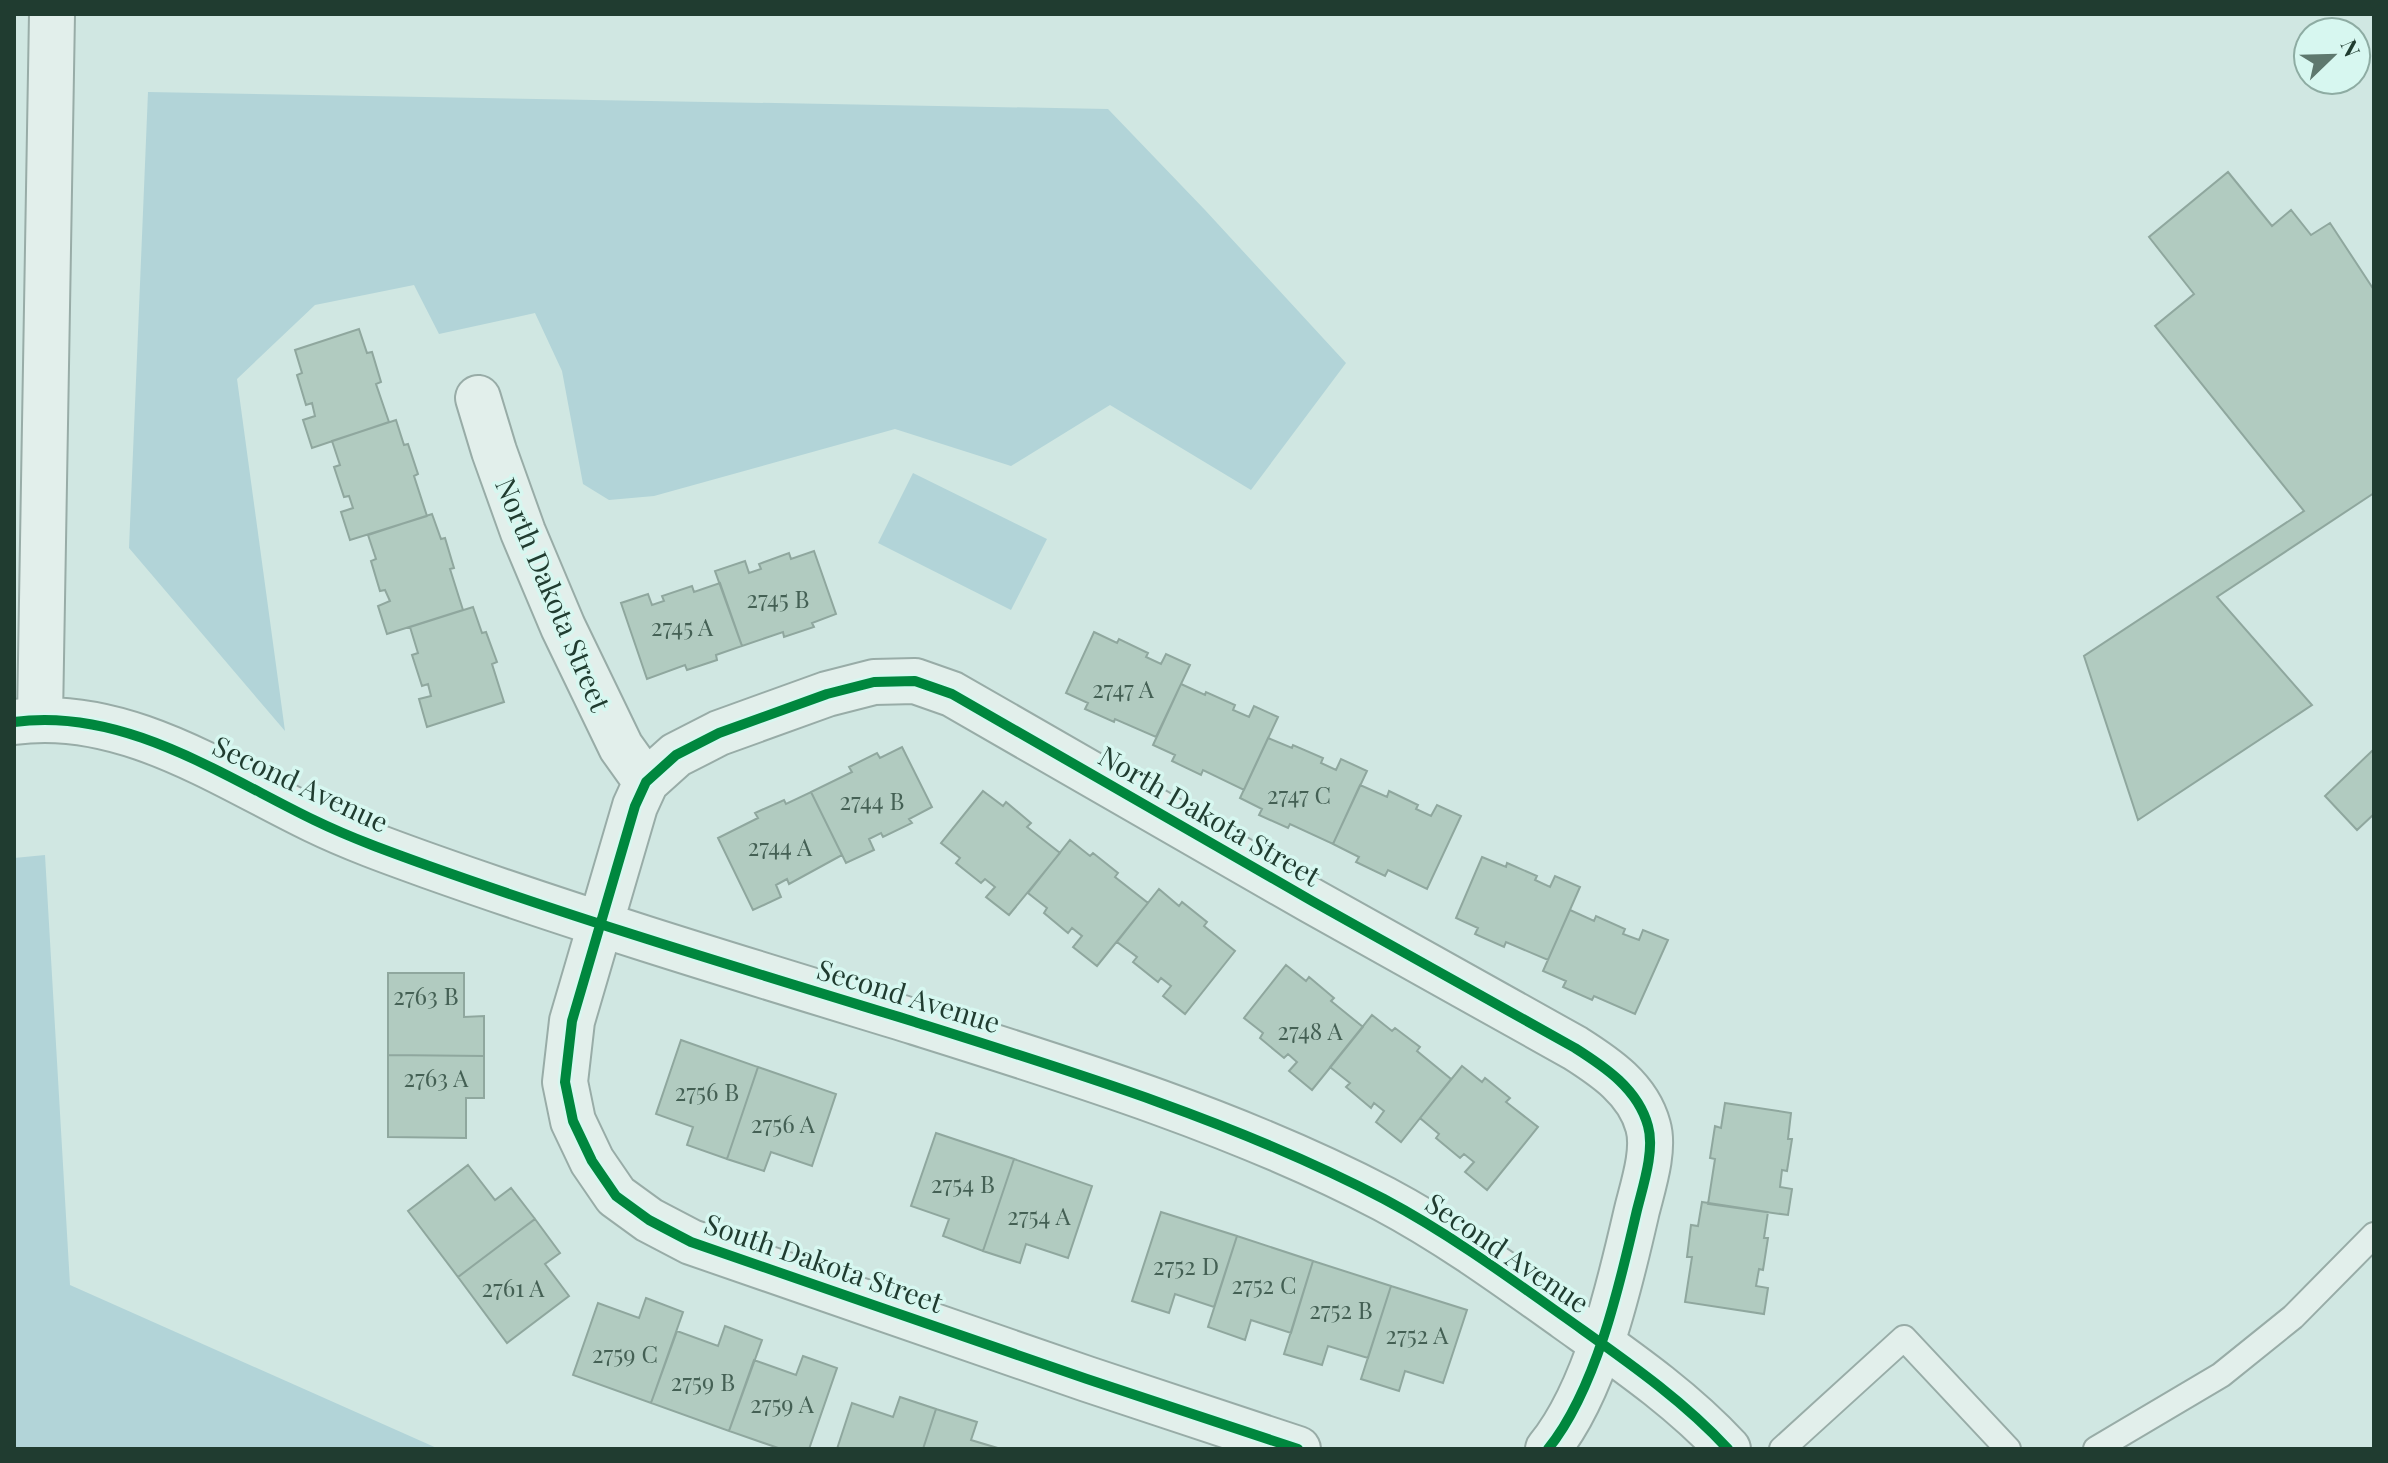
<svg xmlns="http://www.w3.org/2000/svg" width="2388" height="1463" font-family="'Playfair Display',serif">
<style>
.green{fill:#b2d4d8}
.building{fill:#b1cbc0;stroke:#8fa79e;stroke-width:2}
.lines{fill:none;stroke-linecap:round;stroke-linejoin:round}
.lane-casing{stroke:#98aca7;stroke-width:28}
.street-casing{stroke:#98aca7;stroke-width:48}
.lane{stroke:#e2efeb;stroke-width:24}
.street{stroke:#e2efeb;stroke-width:44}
.cycleway-casing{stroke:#d7f7f0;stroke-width:15}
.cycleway{stroke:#00873e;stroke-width:10}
.labels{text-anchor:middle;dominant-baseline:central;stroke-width:7;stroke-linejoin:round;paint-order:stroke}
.number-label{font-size:24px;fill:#446054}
.street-label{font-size:28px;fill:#203c30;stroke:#d7f7f0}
</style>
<rect width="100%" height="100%" fill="#d0e7e2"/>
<path class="green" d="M148,92l960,17 97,101 141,153 -95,127 -141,-85 -99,61 -116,-37 -241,67 -45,4 -26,-16 -21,-113 -27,-58 -96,21 -25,-49 -99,20 -78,74 48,352 -156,-183z
M913,473l134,66 -36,71 -133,-67z
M45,855l25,430 369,164h-425v-591z"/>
<path class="building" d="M2228,172l44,54 19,-16 20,25 19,-12 44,67v203l-157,104 95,108 -174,115 -54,-164 220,-145 -149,-185 39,-32 -45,-57z
M359,329l8,24 5,-1 9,30 -5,2 13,38 -77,26 -9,-28 12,-4 -3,-13 -6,2 -9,-30 5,-2 -7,-23z
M396,420l8,25 4,-1 10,30 -4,2 13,40 -77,24 -9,-28 12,-4 -4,-12 -5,1 -10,-30 6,-2 -8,-24z
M432,514l9,25 4,-1 9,30 -4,1 13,41 -76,24 -9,-28 12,-5 -5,-11 -5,1 -9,-30 5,-2 -8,-24z
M814,551l22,63 -24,9 2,4 -30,10 -1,-5 -41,14 -27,-75 30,-10 4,12 12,-4 -2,-5 30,-11 2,6z
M720,583l22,63 -26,9 1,5 -30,10 -2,-5 -38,14 -26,-76 27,-9 4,11 12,-4 -2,-5 30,-10 2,6z
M473,607l9,26 4,-1 11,30 -5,2 12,38 -77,25 -8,-28 12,-3 -3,-12 -6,2 -10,-31 6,-2 -8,-26z
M1094,632l23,11 2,-4 29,14 -2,4 15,7 5,-10 24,11 -34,72 -41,-18 -1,3 -29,-13 3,-6 -22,-10z
M1181,684l24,11 1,-3 29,13 -2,5 16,7 5,-11 24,11 -34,73 -41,-20 -2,5 -29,-14 3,-6 -22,-10z
M1268,738l24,10 1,-3 30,13 -2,5 15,7 5,-11 26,12 -34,73 -43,-20 -2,4 -29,-13 3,-6 -22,-11z
M902,747l30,60 -23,12 3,4 -29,14 -2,-4 -12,6 5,11 -28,13 -35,-71 41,-20 -3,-5 28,-14 3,5z
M2374,749v65l-17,16 -32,-34z
M1360,785l27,12 2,-6 29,14 -2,4 15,7 6,-11 24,11 -34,73 -39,-19 -3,6 -29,-14 3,-5 -26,-13z
M983,791l20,15 3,-4 25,21 -4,4 33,26 -51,62 -23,-18 9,-10 -10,-8 -4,4 -25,-20 4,-5 -19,-15z
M811,792l31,63 -53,29 -2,-5 -11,6 5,12 -28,13 -35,-72 40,-20 -3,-5 29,-13 2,4z
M1070,840l20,16 3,-3 25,20 -3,4 33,26 -51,63 -24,-19 9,-11 -10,-8 -4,5 -24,-20 3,-5 -19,-15z
M1482,857l24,10 1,-4 30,13 -2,4 15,7 5,-11 25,11 -32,73 -42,-18 -2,5 -29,-13 3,-6 -22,-10z
M1159,889l20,17 3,-4 25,20 -3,4 31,25 -50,63 -22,-18 8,-10 -10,-8 -3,4 -25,-20 4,-5 -20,-15z
M1570,910l24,11 2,-5 29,13 -2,5 16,6 4,-10 25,10 -33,74 -41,-18 -2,4 -29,-13 3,-6 -23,-10z
M1286,965l20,16 3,-4 25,21 -3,3 32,26 -51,63 -23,-19 8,-9 -9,-8 -4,4 -24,-20 3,-5 -19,-15z
M388,973h76v44l20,-1v40l-96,-1z
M1372,1015l20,16 3,-3 25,19 -3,4 34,28 -50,63 -25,-20 8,-11 -10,-8 -3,5 -25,-21 4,-4 -20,-16z
M681,1040l77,27 -31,92 -40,-14 6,-18 -37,-13z
M388,1055l96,1v42h-18v40l-78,-1z
M1462,1066l20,16 3,-4 25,20 -4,4 32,25 -51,63 -22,-18 9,-10 -10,-8 -4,4 -24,-20 3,-4 -19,-16z
M758,1067l78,27 -24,72 -41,-14 -7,19 -37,-12z
M1725,1103l66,10 -3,26h4l-5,32 -5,-1 -2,17 12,2 -4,26 -80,-11 7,-45 -5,-1 5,-32 6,2z
M936,1133l78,26 -31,92 -40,-15 6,-17 -38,-13z
M1014,1159l78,27 -24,72 -42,-14 -6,19 -37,-12z
M468,1165l27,35 16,-12 24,31 -77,58 -50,-66z
M1702,1202l66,10 -4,26h4l-5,32 -4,-1 -3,17 12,2 -4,26 -79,-12 7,-45h-5l4,-32 7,1z
M1161,1212l76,24 -23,71 -39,-13 -6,19 -37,-12z
M535,1219l25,34 -15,11 24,32 -62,47 -49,-66z
M1237,1236l76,25 -22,72 -40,-13 -6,20 -37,-13z
M1313,1261l78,25 -23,72 -40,-12 -6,19 -38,-11z
M1391,1286l76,24 -24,73 -38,-12 -6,20 -38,-12z
M646,1298l37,14 -32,91 -78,-28 25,-72 41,15z
M725,1326l37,14 -33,91 -78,-28 26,-72 41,15z
M803,1356l34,12 -28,81h-28l-52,-18 25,-71 42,15z
M900,1397l36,12 -13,40h-86l15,-46 41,14z
M936,1409l41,13 -6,18 30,9h-78z"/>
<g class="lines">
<g class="lane-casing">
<path id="lane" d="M1782,1449l122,-111 104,111
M2096,1449l125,-74 72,-58 81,-82"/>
</g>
<g class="street-casing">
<path id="street" d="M478,398l16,53 29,81 40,95 58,120 25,35
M40,718l12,-704
M14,722c109,-15 207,53 300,98 37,18 76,32 115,46 160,57 323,106 486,156 156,49 324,101 469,177 64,34 123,77 182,119 56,40 115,80 162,131
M1298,1449l-211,-70 -396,-137 -42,-22 -33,-24 -24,-35 -19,-40 -8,-39 7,-61 63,-215 11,-24 30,-27 43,-22 108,-39 47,-12 41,-1 37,13 360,207 263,147c30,19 63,41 73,78 7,24 -5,60 -11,84 -17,74 -41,180 -89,239"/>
</g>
<use href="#lane" class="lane"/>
<use href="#street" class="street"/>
<g class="cycleway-casing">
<path id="cycleway" d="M14,722c109,-15 207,53 300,98 37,18 76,32 115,46 160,57 323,106 486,156 156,49 324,101 469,177 64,34 123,77 182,119 56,40 115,80 162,131
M1298,1449l-211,-70 -396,-137 -42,-22 -33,-24 -24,-35 -19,-40 -8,-39 7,-61 63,-215 11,-24 30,-27 43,-22 108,-39 47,-12 41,-1 37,13 360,207 263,147c30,19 63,41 73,78 7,24 -5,60 -11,84 -17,74 -41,180 -89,239"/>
</g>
<use href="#cycleway" class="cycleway"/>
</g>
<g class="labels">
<g class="number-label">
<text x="778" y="598">2745 B</text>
<text x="682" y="626">2745 A</text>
<text x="1123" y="688">2747 A</text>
<text x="1299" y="794">2747 C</text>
<text x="872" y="800">2744 B</text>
<text x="780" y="846">2744 A</text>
<text x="426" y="995">2763 B</text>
<text x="1310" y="1030">2748 A</text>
<text x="436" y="1077">2763 A</text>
<text x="707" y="1091">2756 B</text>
<text x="783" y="1123">2756 A</text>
<text x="963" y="1183">2754 B</text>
<text x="1039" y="1215">2754 A</text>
<text x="1186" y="1265">2752 D</text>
<text x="1264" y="1284">2752 C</text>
<text x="513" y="1287">2761 A</text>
<text x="1341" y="1309">2752 B</text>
<text x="1417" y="1334">2752 A</text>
<text x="625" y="1353">2759 C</text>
<text x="703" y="1381">2759 B</text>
<text x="782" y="1403">2759 A</text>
</g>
<g class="street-label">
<text transform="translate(554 594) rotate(67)">North Dakota Street</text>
<text transform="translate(301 783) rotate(25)">Second Avenue</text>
<text transform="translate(1210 815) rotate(30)">North Dakota Street</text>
<text transform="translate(909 995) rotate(17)">Second Avenue</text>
<text transform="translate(1508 1252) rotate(34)">Second Avenue</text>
<text transform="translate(824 1262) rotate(19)">South Dakota Street</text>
</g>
</g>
<rect width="2388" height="1463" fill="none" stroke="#203c30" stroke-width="32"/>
<g transform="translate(2332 56) rotate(67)"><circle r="38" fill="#d7f7f0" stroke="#8eaca3" stroke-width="2"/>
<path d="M0-6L14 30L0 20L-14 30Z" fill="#5e786e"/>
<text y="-12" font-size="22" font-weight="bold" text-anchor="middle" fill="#203c30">N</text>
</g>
</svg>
